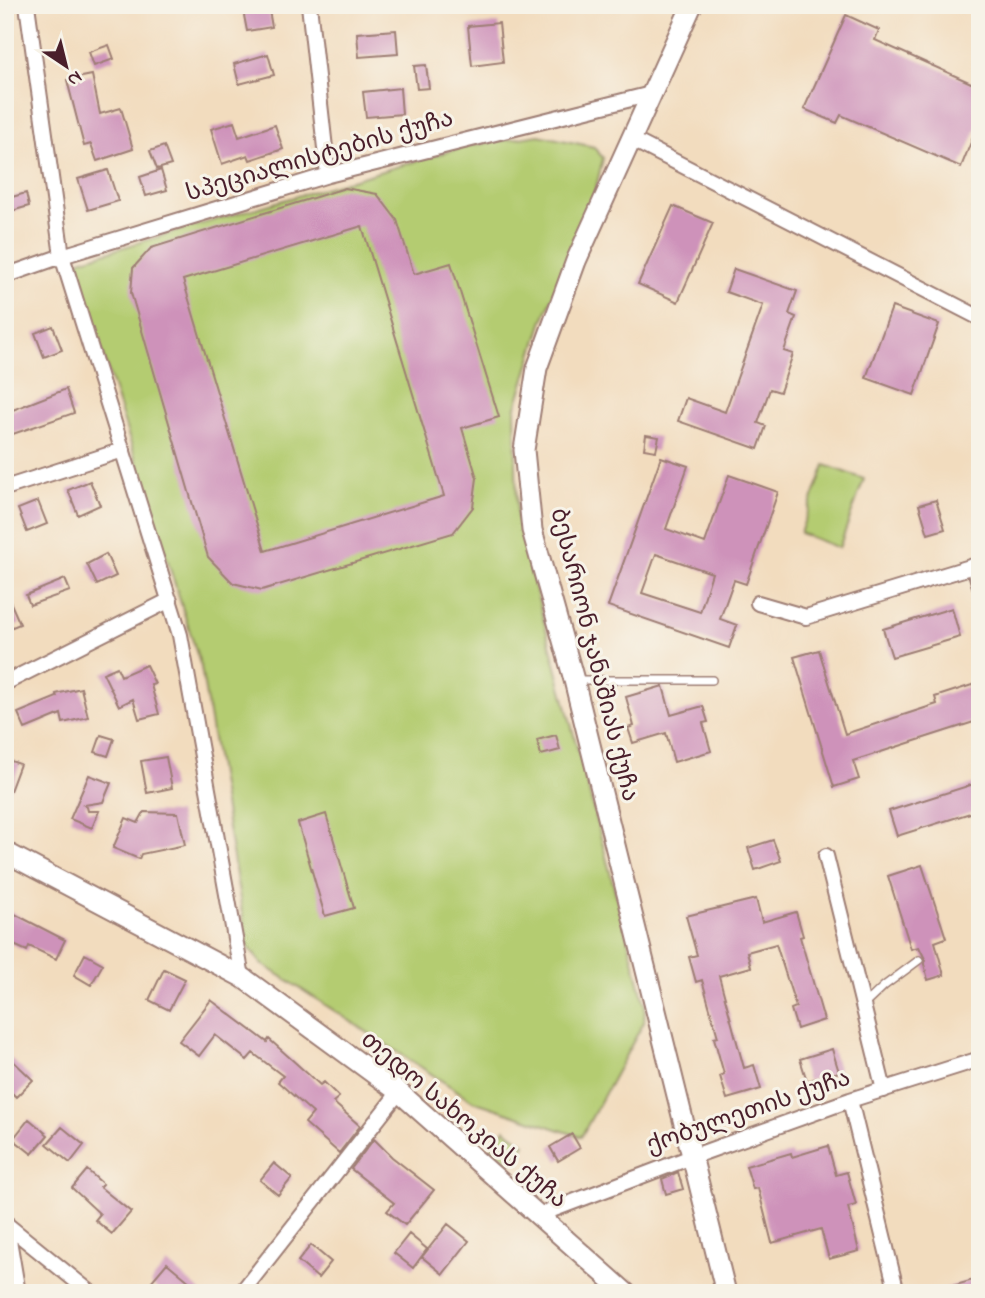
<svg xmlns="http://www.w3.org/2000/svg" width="985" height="1298" font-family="'Indie Flower','Noto Sans Georgian',sans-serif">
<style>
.green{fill:#b4cc71;stroke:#7f764e;stroke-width:2}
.building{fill:#ce92ba;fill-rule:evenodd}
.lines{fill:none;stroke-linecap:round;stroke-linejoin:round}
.lane-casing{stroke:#9e7e74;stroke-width:10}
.street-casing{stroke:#9e7e74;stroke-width:18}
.secondary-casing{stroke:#9e7e74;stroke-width:23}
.lane{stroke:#fff;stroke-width:7}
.street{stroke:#fff;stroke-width:14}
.secondary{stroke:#fff;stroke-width:19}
.labels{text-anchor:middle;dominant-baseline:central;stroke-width:6;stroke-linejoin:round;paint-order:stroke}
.street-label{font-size:24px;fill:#4a1f2b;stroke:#f7f3e8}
</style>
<rect width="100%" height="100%" fill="#f7f3e8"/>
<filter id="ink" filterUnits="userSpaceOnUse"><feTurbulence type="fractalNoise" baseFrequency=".0143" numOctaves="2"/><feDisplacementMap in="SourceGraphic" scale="14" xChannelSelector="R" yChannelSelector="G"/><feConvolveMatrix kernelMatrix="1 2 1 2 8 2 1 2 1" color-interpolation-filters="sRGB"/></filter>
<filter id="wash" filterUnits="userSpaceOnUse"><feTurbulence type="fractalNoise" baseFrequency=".00686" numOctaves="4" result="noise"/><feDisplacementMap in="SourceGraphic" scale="28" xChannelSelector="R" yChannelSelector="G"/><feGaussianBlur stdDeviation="1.57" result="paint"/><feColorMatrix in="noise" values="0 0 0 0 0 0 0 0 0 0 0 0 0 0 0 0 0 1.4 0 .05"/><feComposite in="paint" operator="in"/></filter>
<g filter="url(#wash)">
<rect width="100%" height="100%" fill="#f2dcbe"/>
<path class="green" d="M539,135l55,12 9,11 -9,38 -51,124 -28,90 2,109 128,486 -1,17 -63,115 -108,-36 -212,-138 -13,-16 -47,-280 -125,-398 4,-9 387,-114z
M825,465l39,14 -25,69 -39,-15z
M505,1129l20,15 -13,19 -21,-15z"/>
<g id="blocks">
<path class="building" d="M242,5h26l4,22 -25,4z
M846,15l33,15 -4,10 105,47v33l-19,47 -120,-52 -4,8 -33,-14z
M499,23l4,39 -31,4 -4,-40z
M396,30l2,24 -39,3 -2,-24z
M109,45l5,14 -20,7 -5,-14z
M268,54l6,21 -35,9 -5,-20z
M426,65l3,23 -12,1 -3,-23z
M92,75l8,39 21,-6 12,41 -36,12 -6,-17 -7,2 -17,-66z
M400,88l2,26 -36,3 -3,-25z
M234,122l5,15 36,-12 8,24 -33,11 -2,-5 -26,9 -11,-35z
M164,146l7,19 -14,4 -7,-18z
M108,170l10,31 -30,9 -10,-31z
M161,170l6,20 -21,6 -6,-19z
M345,188l32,6 20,26 17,54 37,-11 48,154 -37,11 15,50 -4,29 -20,26 -191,57 -29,-7 -25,-26 -77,-264 2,-25 18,-20zM362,226l82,270 -179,55 -82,-271z
M26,193l3,13 -24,7v-14z
M673,206l40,17 -35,79 -40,-18z
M734,269l63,22 -8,23 7,3 -12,34 9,3 -13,38 -10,-3 -12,34 8,3 -8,23 -80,-28 8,-23 39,14 38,-107 -37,-13z
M892,307l47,17 -25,71 -48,-17z
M53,326l9,24 -18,7 -9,-24z
M66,389l8,24 -64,22 -5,-13v-9z
M646,435l13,2 -3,14 -12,-2z
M661,457l27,9 -22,63 39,14 24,-68 49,17 -32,92 -12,-4 -14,39 17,6 -8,23 -121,-42zM656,554l56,19 -12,39 -58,-19z
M90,481l10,24 -22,10 -10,-25z
M936,500l9,29 -17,5 -9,-29z
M38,501l9,23 -20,8 -9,-23z
M106,554l10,22 -19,9 -10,-21z
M65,579l5,12 -40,14 -4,-10z
M5,590l15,34 -15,6z
M952,608l8,29 -68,20 -9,-28z
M819,650l26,84 92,-30 -2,-7 40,-13 5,15v21l-127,41 6,18 -25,8 -40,-130z
M146,665l9,19 -4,1 8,29 -20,5 -6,-20 -14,7 -16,-33 14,-6 4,9z
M663,686l8,29 32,-9 5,16 -5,1 8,28 -37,11 -8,-29 -33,10 -5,-15 6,-2 -8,-29z
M81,688l7,29 -25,6 -2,-9 -36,15 -7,-16 39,-16 -1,-3z
M101,735l13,4 -6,17 -13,-4z
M556,735l4,15 -19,5 -4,-15z
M166,757l6,31 -25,5 -6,-32z
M5,759l15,5 -13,35h-2z
M89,775l22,8 -8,19 -19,3 3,2 1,4h11l-7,17 -22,-9z
M980,782v28l-83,26 -8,-25z
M144,812l34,1 7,32 -44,9 -2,5 -26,-11 13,-30 12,5z
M326,814l28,94 -29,8 -27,-93z
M773,840l8,21 -26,9 -7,-22z
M922,865l24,73 -11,4 9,33 -16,5 -4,-16 1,-5 -6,-12 -8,2 -23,-73z
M756,899l6,23 34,-10 7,24 -3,1 24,83 -27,9 -6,-20 5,-2 -20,-63 -29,8 4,15 -32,9 25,92 10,-3 7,24 -34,10 -7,-23 4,-2 -10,-36 4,-1 -16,-57 -6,2 -7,-25 8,-2 -11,-39z
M5,909l60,31 -9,19 -27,-13 -2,5 -22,-10z
M85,954l18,10 -12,21 -17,-10z
M164,969l21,10 -16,31 -20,-10z
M211,1000l56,42 2,-3 51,46 4,-3 15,15 -6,5 27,24 -21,27 -34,-30 8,-10 -35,-31 5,-6 -30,-23 -6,7 -32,-25 -16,21 -20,-15z
M832,1049l7,23 -32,9 -7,-22z
M5,1053l28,27 -17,17 -11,-11z
M29,1119l19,16 -16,19 -19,-15z
M62,1127l22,18 -14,18 -23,-19z
M572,1134l8,14 -22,13 -8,-14z
M374,1139l18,18 42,33 -29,35 -18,-14 7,-8 -43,-34z
M828,1146l8,29 11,-3 9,33 -8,2 11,44 -30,8 -8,-30 -49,14 -14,-55 -5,1 -7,-23 45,-13 1,4z
M274,1163l18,15 -14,17 -18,-15z
M87,1170l16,14 -3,3 31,25 -19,22 -17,-14 5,-6 -28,-26z
M678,1172l5,17 -17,5 -4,-15z
M448,1224l21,17 -26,33 -21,-17z
M409,1234l18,15 -14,19 -19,-15z
M311,1245l20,17 -13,16 -20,-17z
M167,1263l36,30h-40l-13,-10z
M980,1278v15h-38v-4z"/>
</g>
</g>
<g filter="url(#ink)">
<use href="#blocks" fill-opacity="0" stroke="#9e7e74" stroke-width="2"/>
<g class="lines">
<g class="lane-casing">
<path id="lane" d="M575,680h137
M864,1005l20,-19 35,-26"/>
</g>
<g class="street-casing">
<path id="street" d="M27,5l35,251 118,379 62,342
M309,5l19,170
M631,139l349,179
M5,276l57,-20 266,-81 323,-81
M5,488l118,-38
M974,566l6,20
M758,603l48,14 174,-53
M5,683l165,-83
M826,856l58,234
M850,1100l47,193
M536,1216l158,-60 156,-56 130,-41
M6,1222l12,71
M6,1224l85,69
M241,1293l158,-201"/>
</g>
<g class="secondary-casing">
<path id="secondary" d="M692,5l-116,256 -39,107 -13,82 8,80 42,150 152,613
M5,852l237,125 157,115 227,201"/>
</g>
<use href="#lane" class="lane"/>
<use href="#street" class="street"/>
<use href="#secondary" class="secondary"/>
</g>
</g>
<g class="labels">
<g class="street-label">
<text transform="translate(320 157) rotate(-16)">სპეციალისტების ქუჩა</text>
<text transform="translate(593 655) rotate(76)">ბესარიონ ჯანაშიას ქუჩა</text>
<text transform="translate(749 1113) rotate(-19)">ქობულეთის ქუჩა</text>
<text transform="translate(463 1121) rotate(40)">თედო სახოკიას ქუჩა</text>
</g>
</g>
<rect width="985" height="1298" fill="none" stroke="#f7f3e8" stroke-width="28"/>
<g transform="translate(66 66) rotate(145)" stroke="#f7f3e8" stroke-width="5" paint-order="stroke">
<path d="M0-5L12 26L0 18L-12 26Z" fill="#4a1f2b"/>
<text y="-10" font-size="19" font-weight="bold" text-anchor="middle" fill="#4a1f2b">N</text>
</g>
</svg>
